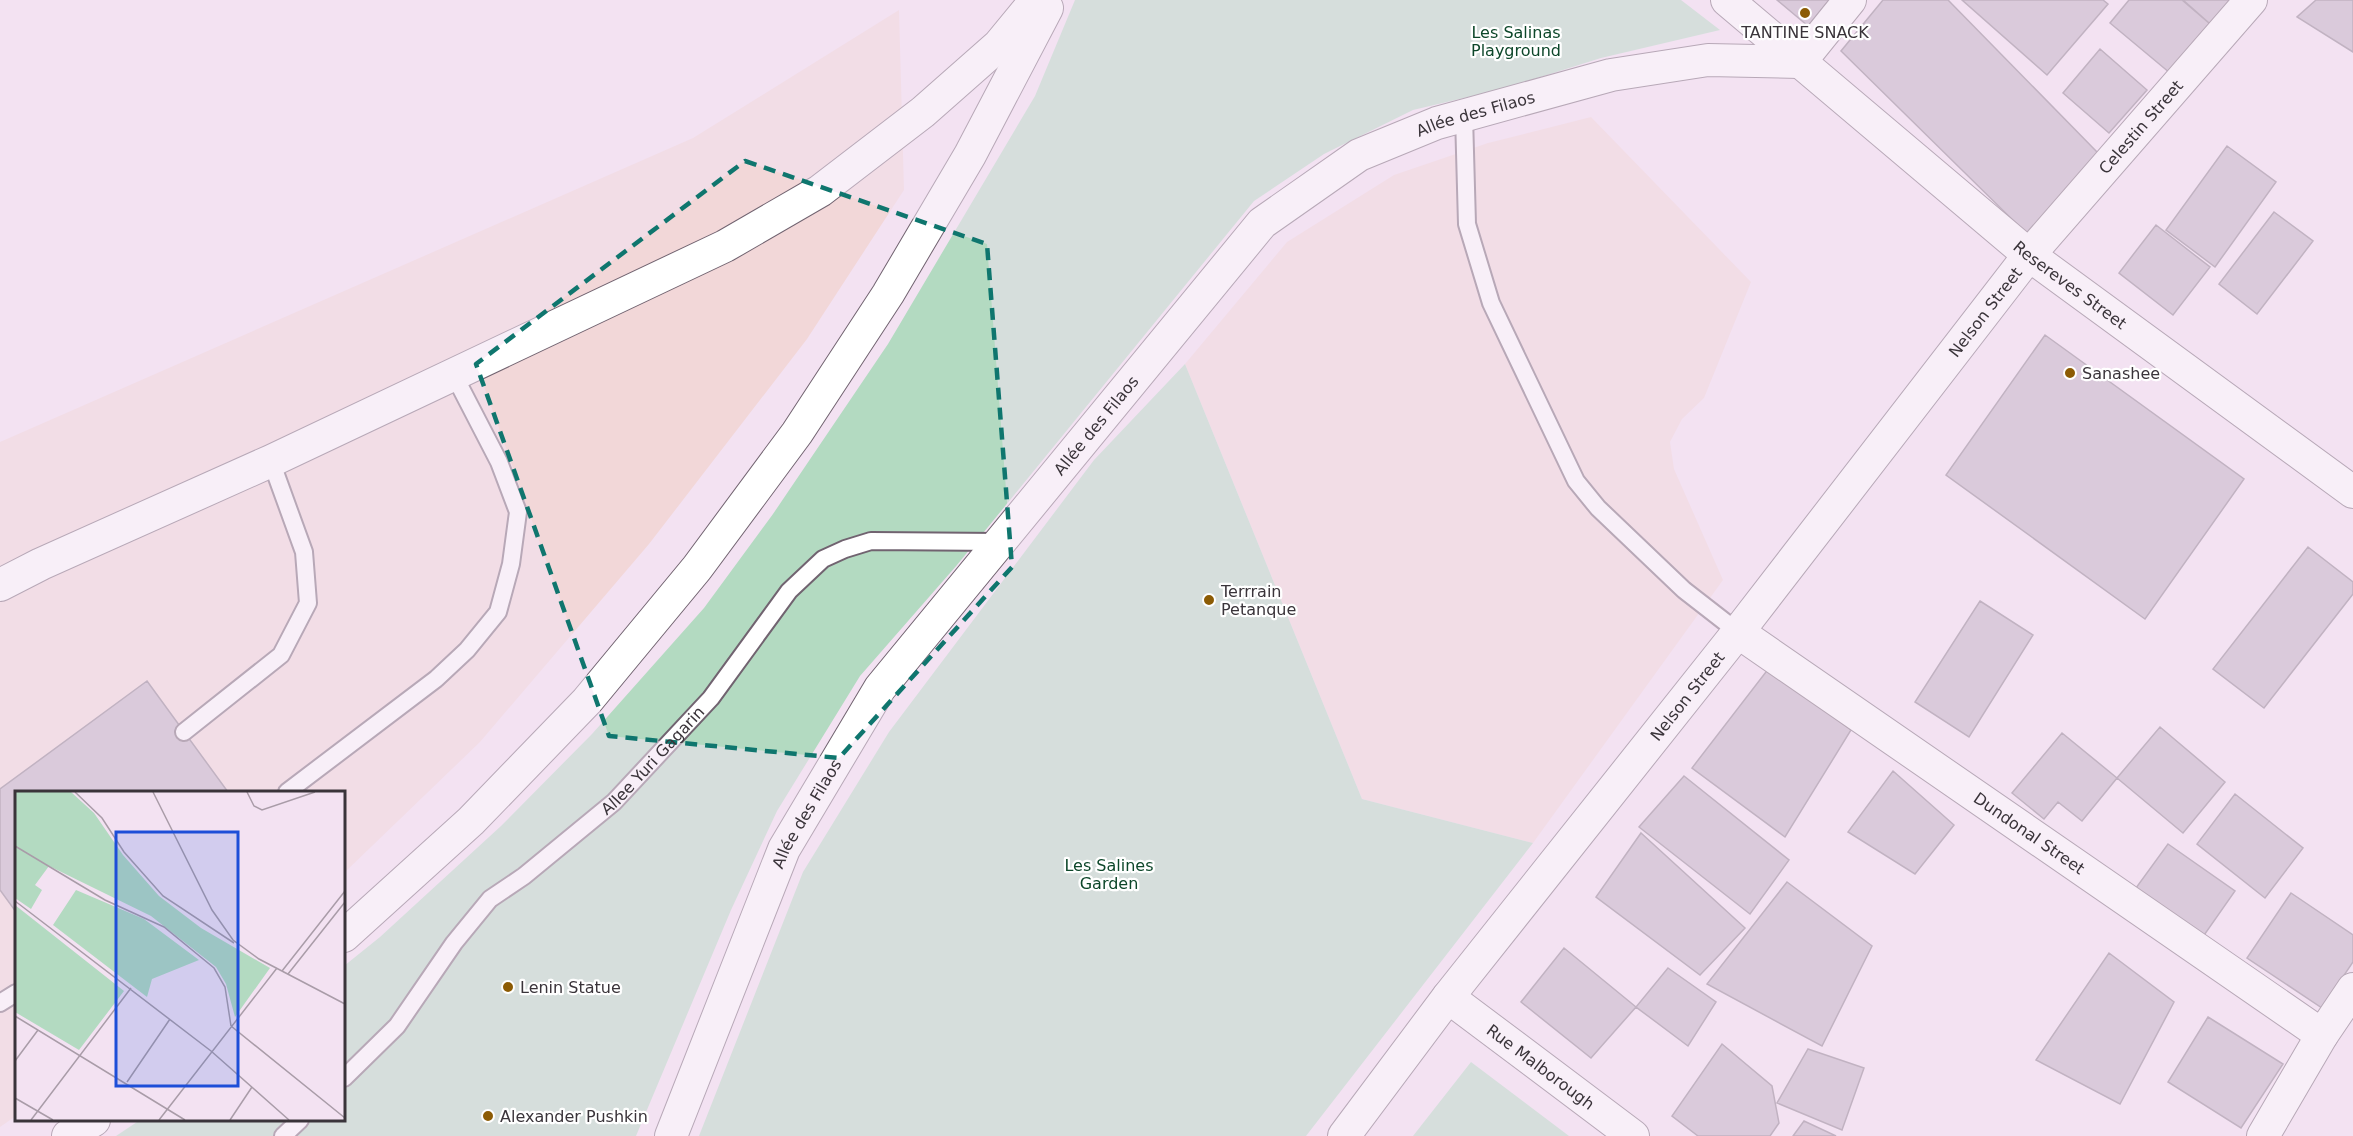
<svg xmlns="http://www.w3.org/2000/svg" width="2353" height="1136" font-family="'DejaVu Sans',sans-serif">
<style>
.industrial{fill:#f2d7d8}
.green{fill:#b3dac1}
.building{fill:#bdaebe;stroke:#867987;stroke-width:1.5}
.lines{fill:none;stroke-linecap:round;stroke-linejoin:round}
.lane-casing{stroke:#716370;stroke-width:20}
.street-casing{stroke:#716370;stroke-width:34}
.lane{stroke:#fff;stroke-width:16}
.street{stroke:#fff;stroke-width:32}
.marked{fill:none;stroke:#0f766e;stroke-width:4.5;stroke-dasharray:12 8;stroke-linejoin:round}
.poi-dot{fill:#8c5b04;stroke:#fff;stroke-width:2}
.labels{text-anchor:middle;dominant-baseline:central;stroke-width:4.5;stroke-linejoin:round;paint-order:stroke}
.park-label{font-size:16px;fill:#0d472a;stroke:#fff}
.poi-label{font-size:16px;fill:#3a343a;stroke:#fff;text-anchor:start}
.street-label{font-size:16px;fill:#3a343a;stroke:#fff}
.inset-road{fill:none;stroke:#a99ca8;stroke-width:1.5}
.view{fill:#1d4ed8;fill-opacity:0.15;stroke:#1d4ed8;stroke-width:3}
.inset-edge{fill:none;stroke:#3a343a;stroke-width:3}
</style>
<rect width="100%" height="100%" fill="#f3e2f2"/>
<path class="industrial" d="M899,10l5,180 -97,149 -158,205 -169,198 -136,131v-81h-328v324l-16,11v-685l693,-304z
M1591,117l160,165 -47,116 -22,21 -12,23 4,27 49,111 -190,263 -171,-44 -177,-435 102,-122 107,-67 94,-32z"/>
<path class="green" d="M1075,0h606l39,30 -119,28 -95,30 -93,22 -89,44 -70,47 -297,364 -97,111 -83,135 -46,99 -95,226h-520l24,-16h204v-154l36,-29 121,-111 91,-92 112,-126 69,-94 115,-170 147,-248z
M1185,364l177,435 171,44 -227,293h-607l104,-264 86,-140 205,-272z
M1471,1062l98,74h-156z"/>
<path class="building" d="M1777,0h52l-21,26z
M1883,0h65l150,153 -70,82 -187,-184z
M1962,0h141l5,4 -61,71z
M2129,0h53l35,30 -41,48 -66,-55z
M2183,0h59l-25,30z
M2316,0h37v52l-56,-35z
M2100,49l47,41 -38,43 -46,-40z
M2227,146l49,36 -61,85 -49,-37z
M2274,212l39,29 -56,73 -38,-30z
M2156,225l54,42 -37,48 -54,-42z
M2045,335l199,144 -99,140 -199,-144z
M2308,547l45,35v12l-89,114 -51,-39z
M1980,601l53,34 -64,102 -54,-35z
M1769,668l82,62 -66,107 -93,-69z
M147,681l81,111h-212v120l-16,-22v-101z
M2160,727l65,55 -42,51 -66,-55z
M2062,733l55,45 -35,43 -24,-19 -14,17 -32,-26z
M1893,771l61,54 -39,49 -67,-42z
M1684,776l105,84 -39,54 -111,-87z
M2235,794l68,54 -38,50 -68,-54z
M1641,833l104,95 -45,47 -104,-78z
M2168,844l67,47 -35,50 -67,-49z
M1787,882l85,64 -50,100 -115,-62z
M2291,893l62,42v27l-31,46 -75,-50z
M1564,948l72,59 -45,51 -70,-56z
M2109,953l65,49 -54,102 -84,-44z
M1668,968l48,34 -28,44 -52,-39z
M2208,1017l75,47 -42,64 -73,-46z
M1722,1044l50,42 7,37 -9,13h-72l-26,-20z
M1808,1049l56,19 -22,62 -65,-27z
M1804,1121l32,15h-43z"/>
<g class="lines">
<g class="lane-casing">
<g id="lane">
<path d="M1464,116l3,108 24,79 85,178 22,27 86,82 54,42"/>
<path d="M184,732l97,-77 27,-52 -4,-51 -33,-91"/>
<path d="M287,792l149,-113 31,-29 31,-38 13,-48 7,-52 -19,-50 -45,-87"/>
<path d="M0,1003l16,-10"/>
<path id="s1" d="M344,1078l53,-52 57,-83 36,-44 34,-23 90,-74 97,-104 78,-107 34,-32 22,-10 26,-8 130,1"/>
<path d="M283,1136l17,-16"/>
</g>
</g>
<g class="street-casing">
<g id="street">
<path id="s2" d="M1727,0l302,255 324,237"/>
<path d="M1800,62l50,-62"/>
<path d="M0,585l41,-21 230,-103 454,-215 95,-55 103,-79 76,-67 37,-45"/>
<path id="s3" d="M1738,632l584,403"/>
<path d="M344,936l127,-115 116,-120 110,-133 100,-135 91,-139 82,-139 77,-147"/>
<path id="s4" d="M1448,997l185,139"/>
<path d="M68,1136l26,-16"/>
<path id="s5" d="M671,1136l113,-287 96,-161 382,-465 97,-68 78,-32 174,-48 97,-15 92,2"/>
<path id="s6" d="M1344,1136l104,-139 290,-365 291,-377 222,-255"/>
<path d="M2263,1136l59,-101 31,-46"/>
</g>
</g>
<use href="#lane" class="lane"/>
<use href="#street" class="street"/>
</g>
<path d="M0 0H2353V1136H0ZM745,161l242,83 25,323 -173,191 -230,-22 -133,-372z" fill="#f3e2f2" fill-opacity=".55" fill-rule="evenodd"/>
<path class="marked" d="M745,161l242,83 25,323 -173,191 -230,-22 -133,-372z"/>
<g class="poi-dot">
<circle cx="1805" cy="13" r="6"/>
<circle cx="2070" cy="373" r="6"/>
<circle cx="1209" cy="600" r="6"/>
<circle cx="508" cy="987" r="6"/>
<circle cx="488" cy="1116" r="6"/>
</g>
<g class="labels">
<g class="park-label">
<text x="1516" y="32">Les Salinas<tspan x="1516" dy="18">Playground</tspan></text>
<text x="1109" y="865">Les Salines<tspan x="1109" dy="18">Garden</tspan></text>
</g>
<g class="poi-label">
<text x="1805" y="32" text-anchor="middle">TANTINE SNACK</text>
<text x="2082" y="373">Sanashee</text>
<text x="1221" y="591">Terrrain<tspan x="1221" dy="18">Petanque</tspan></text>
<text x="520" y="987">Lenin Statue</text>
<text x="500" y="1116">Alexander Pushkin</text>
</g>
<g class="street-label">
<text stroke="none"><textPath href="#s5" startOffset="1340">Allée des Filaos</textPath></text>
<text stroke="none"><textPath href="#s6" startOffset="1286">Celestin Street</textPath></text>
<text stroke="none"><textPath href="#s2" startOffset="446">Resereves Street</textPath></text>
<text stroke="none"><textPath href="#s6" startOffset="1044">Nelson Street</textPath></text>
<text stroke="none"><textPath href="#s5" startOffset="836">Allée des Filaos</textPath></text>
<text stroke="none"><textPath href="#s6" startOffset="558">Nelson Street</textPath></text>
<text stroke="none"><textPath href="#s1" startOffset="446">Allee Yuri Gagarin</textPath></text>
<text stroke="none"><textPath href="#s5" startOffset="350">Allée des Filaos</textPath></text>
<text stroke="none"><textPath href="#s3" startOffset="354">Dundonal Street</textPath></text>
<text stroke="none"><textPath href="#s4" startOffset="116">Rue Malborough</textPath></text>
</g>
</g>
<g transform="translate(15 791)">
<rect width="330" height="330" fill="#f3e2f2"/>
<path d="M0,1h56l23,21 29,42 36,41 42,32 69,40 -35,49 -9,-33 -10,-17 -65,-51 -102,-50 -14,19 7,5 -11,19 -16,-11zM61,99l68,29 55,41 -47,19 -5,18 -94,-72zM0,114l109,86 -45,59 -64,-38z" fill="#b3dac1"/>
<path class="inset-road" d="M60,1l27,26 22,34 39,44 71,47M138,1l59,118 21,30 26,19 86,45M232,1l7,14 8,4 53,-18M0,55l90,54 59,27 50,41 11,19 6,39M0,110l196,150 78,69M267,180l63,-80M273,183l57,-72M0,225l170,104M216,235l114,92M0,270l23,-31M112,291l43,-63M0,307l38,22M16,329l100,-132M144,329l118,-152M215,329l22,-33"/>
<path class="view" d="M101,41h122v254h-122z"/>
<rect width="330" height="330" class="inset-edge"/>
</g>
</svg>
